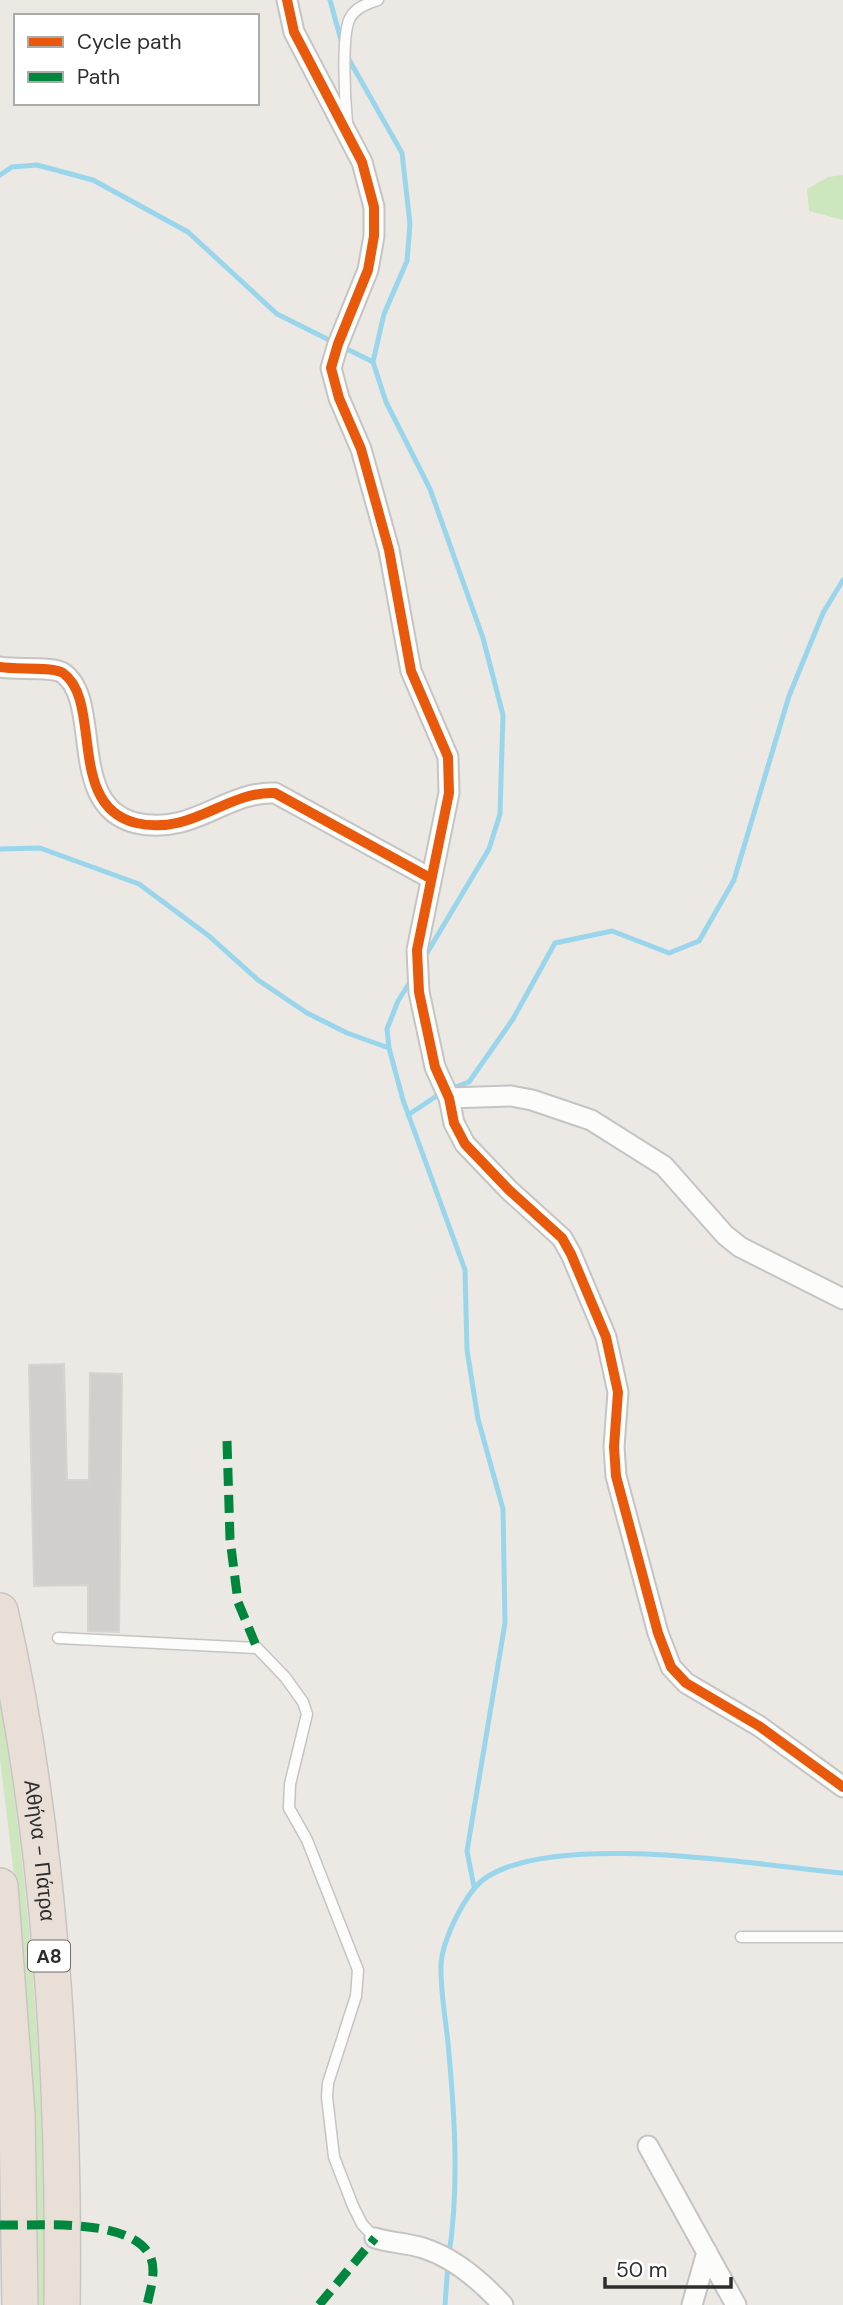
<svg xmlns="http://www.w3.org/2000/svg" width="843" height="2305" font-family="'DM Sans',sans-serif">
<style>
.green{fill:#cee6be}
.lines{fill:none;stroke-linecap:round;stroke-linejoin:round}
.stream{stroke:#99d6ec;stroke-width:5}
.building{fill:#d1cecb;stroke:#d7d4d0;stroke-width:2}
.service-casing{stroke:#c5c4c5;stroke-width:13}
.minor-casing{stroke:#c5c4c5;stroke-width:23}
.motorway-casing{stroke:#c6c5c4;stroke-width:38}
.service{stroke:#fcfcfb;stroke-width:10}
.minor{stroke:#fcfcfb;stroke-width:19}
.motorway{stroke:#eadfd6;stroke-width:35}
.quiet{stroke:#00873e;stroke-width:9;stroke-dasharray:18 9;stroke-linecap:butt}
.cycleway-casing{stroke:#fff;stroke-width:15}
.cycleway{stroke:#e8590c;stroke-width:10}
.labels{text-anchor:middle;dominant-baseline:central;stroke-width:6;stroke-linejoin:round;paint-order:stroke}
.shield{fill:#fff;stroke:#6d6d6d;stroke-width:2}
.shield-label{font-size:19px;font-weight:bold;fill:#2e2e2e}
.street-label{font-size:21px;fill:#2e2e2e;stroke:#fff}
</style>
<rect width="100%" height="100%" fill="#ece8e4"/>
<path class="green" d="M843,175v45l-34,-9 -2,-22 21,-12z
M0,1701c33,200 45,402 45,604h-9l-18,-397 -18,-149z"/>
<g class="lines">
<path class="stream" d="M330,0l12,44
M347,56l55,97 8,71 -3,37 -23,53 -11,48 13,40 44,87 53,149 20,77 -3,99 -11,35 -65,109
M0,175l12,-8 25,-2 56,15 95,52 89,82 96,48
M0,849l40,-1 99,36 70,52 49,44 49,33 40,20 42,15
M412,979l-14,22 -11,28 2,19 14,52 62,170 2,80 11,69 25,90 2,114 -38,228 7,36
M408,1115l36,-24 25,-9 44,-63 42,-76 57,-12 57,22 30,-12 35,-61 55,-184 34,-83 20,-33
M449,2255c10,-67 6,-134 0,-201 -2,-29 -9,-61 -8,-90 2,-25 25,-74 46,-87 72,-46 270,-12 356,-4
M445,2305l3,-41"/>
</g>
<path class="building" d="M64,1364l3,116h22l1,-107 32,1 -3,258 -31,-1v-46l-54,1 -5,-221z"/>
<g class="lines">
<g class="service-casing">
<path id="service" d="M347,123c-2,-22 -6,-88 3,-105 6,-11 17,-14 28,-18
M58,1638l199,10 28,29 18,25 4,12 -17,70 -1,24 18,32 51,130 -2,26 -28,87 -1,14 7,60 19,49 9,18 13,14
M741,1937h102"/>
</g>
<g class="minor-casing">
<path id="minor" d="M287,0l7,32 68,130 12,45v29l-6,34 -30,74 -7,24 8,30 22,51 28,101 22,121 37,86 1,36 -32,157 2,42 16,75 14,31 5,25 11,21 44,46 53,48 9,16 35,83 12,55 -4,55 2,29 42,157 13,34 15,16 73,43 84,61
M0,667c15,3 53,-1 63,6 40,28 3,133 73,150 57,13 89,-32 139,-30l155,85
M449,1098l62,-2 21,4 59,20 73,46 61,69 15,12 103,52
M648,2146l88,159
M375,2238c16,5 32,5 48,10 32,10 58,33 80,57
M692,2305l15,-53"/>
</g>
<g class="motorway-casing">
<g id="motorway">
<path id="s1" d="M0,1611c50,218 65,470 62,694"/>
<path d="M0,1886l17,229 3,190"/>
</g>
</g>
<use href="#service" class="service"/>
<use href="#minor" class="minor"/>
<use href="#motorway" class="motorway"/>
<path class="quiet" d="M227,1441l3,98 8,63 19,46
M0,2225c37,1 131,-8 150,31 7,14 0,35 -3,49
M319,2305l56,-67"/>
<g class="cycleway-casing">
<path id="cycleway" d="M287,0l7,32 68,130 12,45v29l-6,34 -30,74 -7,24 8,30 22,51 28,101 22,121 37,86 1,36 -32,157 2,42 16,75 14,31 5,25 11,21 44,46 53,48 9,16 35,83 12,55 -4,55 2,29 42,157 13,34 15,16 73,43 84,61
M0,667c15,3 53,-1 63,6 40,28 3,133 73,150 57,13 89,-32 139,-30l155,85"/>
</g>
<use href="#cycleway" class="cycleway"/>
</g>
<g class="labels">
<rect class="shield" x="28" y="1940.5" width="42" height="31" rx="5"/>
<g class="shield-label">
<text x="49" y="1956">Α8</text>
</g>
<g class="street-label">
<text stroke="none"><textPath href="#s1" startOffset="243">Αθήνα - Πάτρα</textPath></text>
</g>
</g>
<rect x="14" y="14" width="245" height="91" fill="#ffffff" stroke="#ababab" stroke-width="2"/>
<rect x="28" y="37" width="35" height="10" fill="#e8590c" stroke="#ababab" stroke-width="2"/>
<text x="77" y="49" font-size="21" fill="#2e2e2e">Cycle path</text>
<rect x="28" y="72" width="35" height="10" fill="#00873e" stroke="#ababab" stroke-width="2"/>
<text x="77" y="84" font-size="21" fill="#2e2e2e">Path</text>
<path d="M605 2277v10h126v-10" fill="none" stroke="#2e2e2e" stroke-width="3.5"/>
<text x="616" y="2277" font-size="21" fill="#2e2e2e" stroke="#ffffff" stroke-width="5" paint-order="stroke">50 m</text>
</svg>
